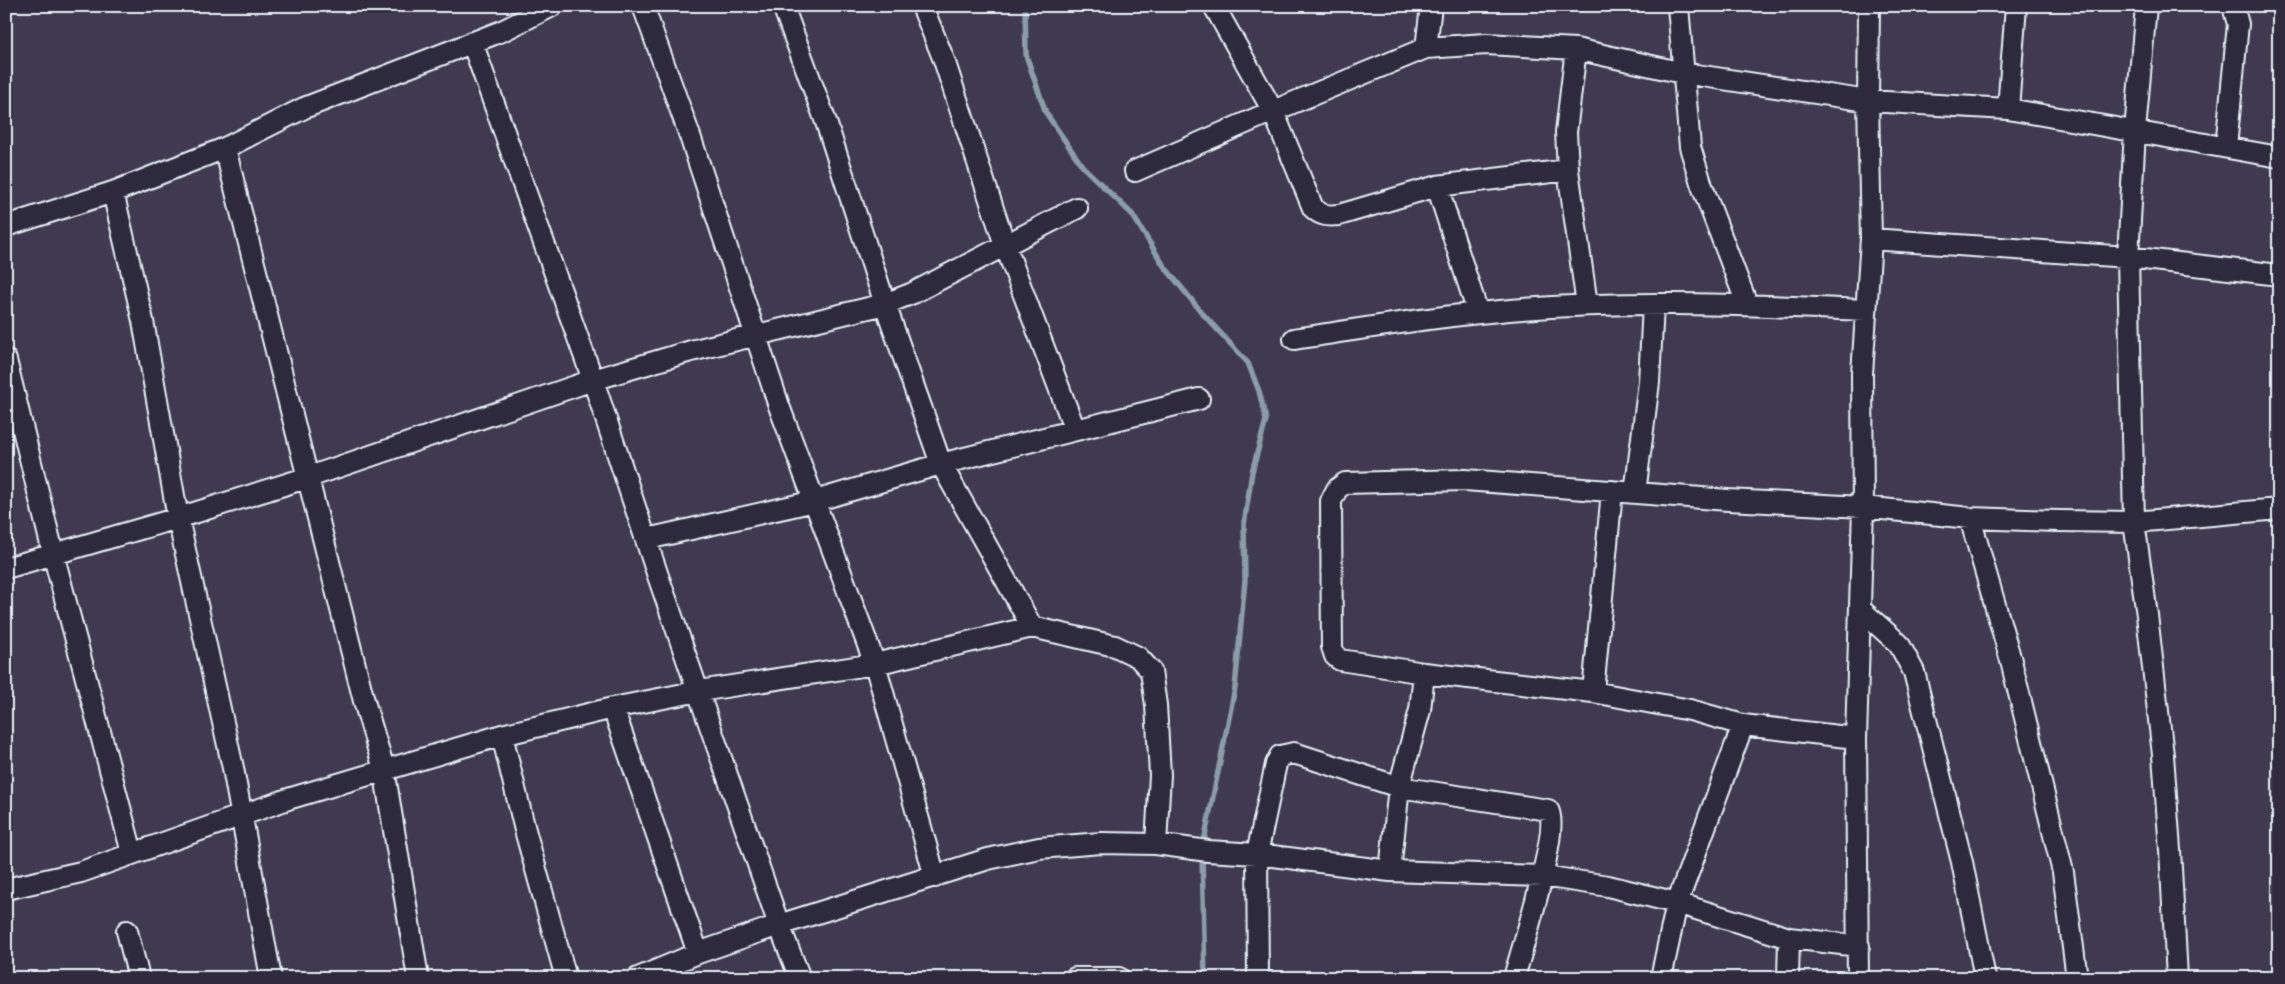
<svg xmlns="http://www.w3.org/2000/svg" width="2285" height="984" font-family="Sriracha,sans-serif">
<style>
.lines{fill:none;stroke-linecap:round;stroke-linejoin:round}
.stream{stroke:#8a9da8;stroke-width:5.5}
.minor-casing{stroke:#e8f1f8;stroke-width:24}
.minor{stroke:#2f2a3d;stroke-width:20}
</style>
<rect width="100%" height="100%" fill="#403a51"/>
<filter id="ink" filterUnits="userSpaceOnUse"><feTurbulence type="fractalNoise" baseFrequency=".02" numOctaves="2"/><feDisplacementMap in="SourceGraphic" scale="10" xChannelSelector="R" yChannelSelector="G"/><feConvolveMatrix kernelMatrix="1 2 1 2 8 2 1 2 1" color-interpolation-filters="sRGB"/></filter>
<g filter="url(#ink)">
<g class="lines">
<path class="stream" d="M1025,6l1,49 20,58 37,54 49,47 32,52 39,48 45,49 11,28 7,29 -14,52 -8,53 1,55 -10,108 -32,158
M1202,855l3,123"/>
<g class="minor-casing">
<path id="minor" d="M643,6l47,130 89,270 96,258 60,213
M783,6l43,116 59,182 56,160 91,163
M922,6l22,54 61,185 70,185
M1214,6l59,105 40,97c8,8 15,8 26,7l98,-29 131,-16
M1678,6l12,141 12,39 45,118
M2146,6l-11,125 -7,126 6,265 13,93 16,140 7,95 7,128
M472,42l121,338 64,193 122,352 21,53
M1426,48l5,-42
M1576,49l-10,83 2,38 19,135
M2008,109l8,-103
M2226,147l12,-123 -5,-18
M225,148l139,553 20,68 34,209
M1135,171l138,-60 153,-63 60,-4 90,5 107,24 185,28 140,8 271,48
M1437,186l41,127
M113,192l30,129 35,197 55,250 38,210
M6,226l107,-34 112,-44 79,-40 198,-77 50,-25
M1871,239l257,18 151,18
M1294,339c62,-9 123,-20 185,-26 128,-14 258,-9 387,-3
M6,360l47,193 79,300
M1635,493l14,-111 4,-77
M1970,518l40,139 53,215 14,106
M647,539l168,-38 126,-37 258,-65
M6,568l172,-50 131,-41 284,-97 98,-29 194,-47 28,-11 164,-85
M1860,609l39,35 15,28 48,190 23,116
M1593,692l19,-201
M613,708l85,245
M502,735l23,95 41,148
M1856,738l-113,-13 -53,-15 -97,-18 -169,-19 -84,-13 -5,-4 -3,-9 -1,-146 6,-12 8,-6 120,-3 263,20 135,7 107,11 88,3 76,1 145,-13
M1390,871l9,-84 21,-77 4,-37
M6,889l75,-17 207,-73 214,-64 111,-27 86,-17 176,-27 157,-37 83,19 23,11 13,14 5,34 4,70 -4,69
M127,931l12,47
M638,978l60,-25 81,-28 209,-66 51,-11 62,-5 55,1 52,7 49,3 133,17 153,5 65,10 69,17 112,35 70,8
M1075,978h44
M1258,978l-1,-124 19,-90 4,-8 14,-3 105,34 149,23c13,18 -27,141 -34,168
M1661,978l16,-75 66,-178
M1788,978l1,-40
M1858,978l-2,-240 7,-231 -1,-133 9,-135 -3,-138 1,-95"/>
</g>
<use href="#minor" class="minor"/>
</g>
</g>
<rect width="2285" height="984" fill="none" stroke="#2f2a3d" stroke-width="25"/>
<rect x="12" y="12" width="2260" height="959" fill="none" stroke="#e8f1f8" stroke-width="2" filter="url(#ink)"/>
</svg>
